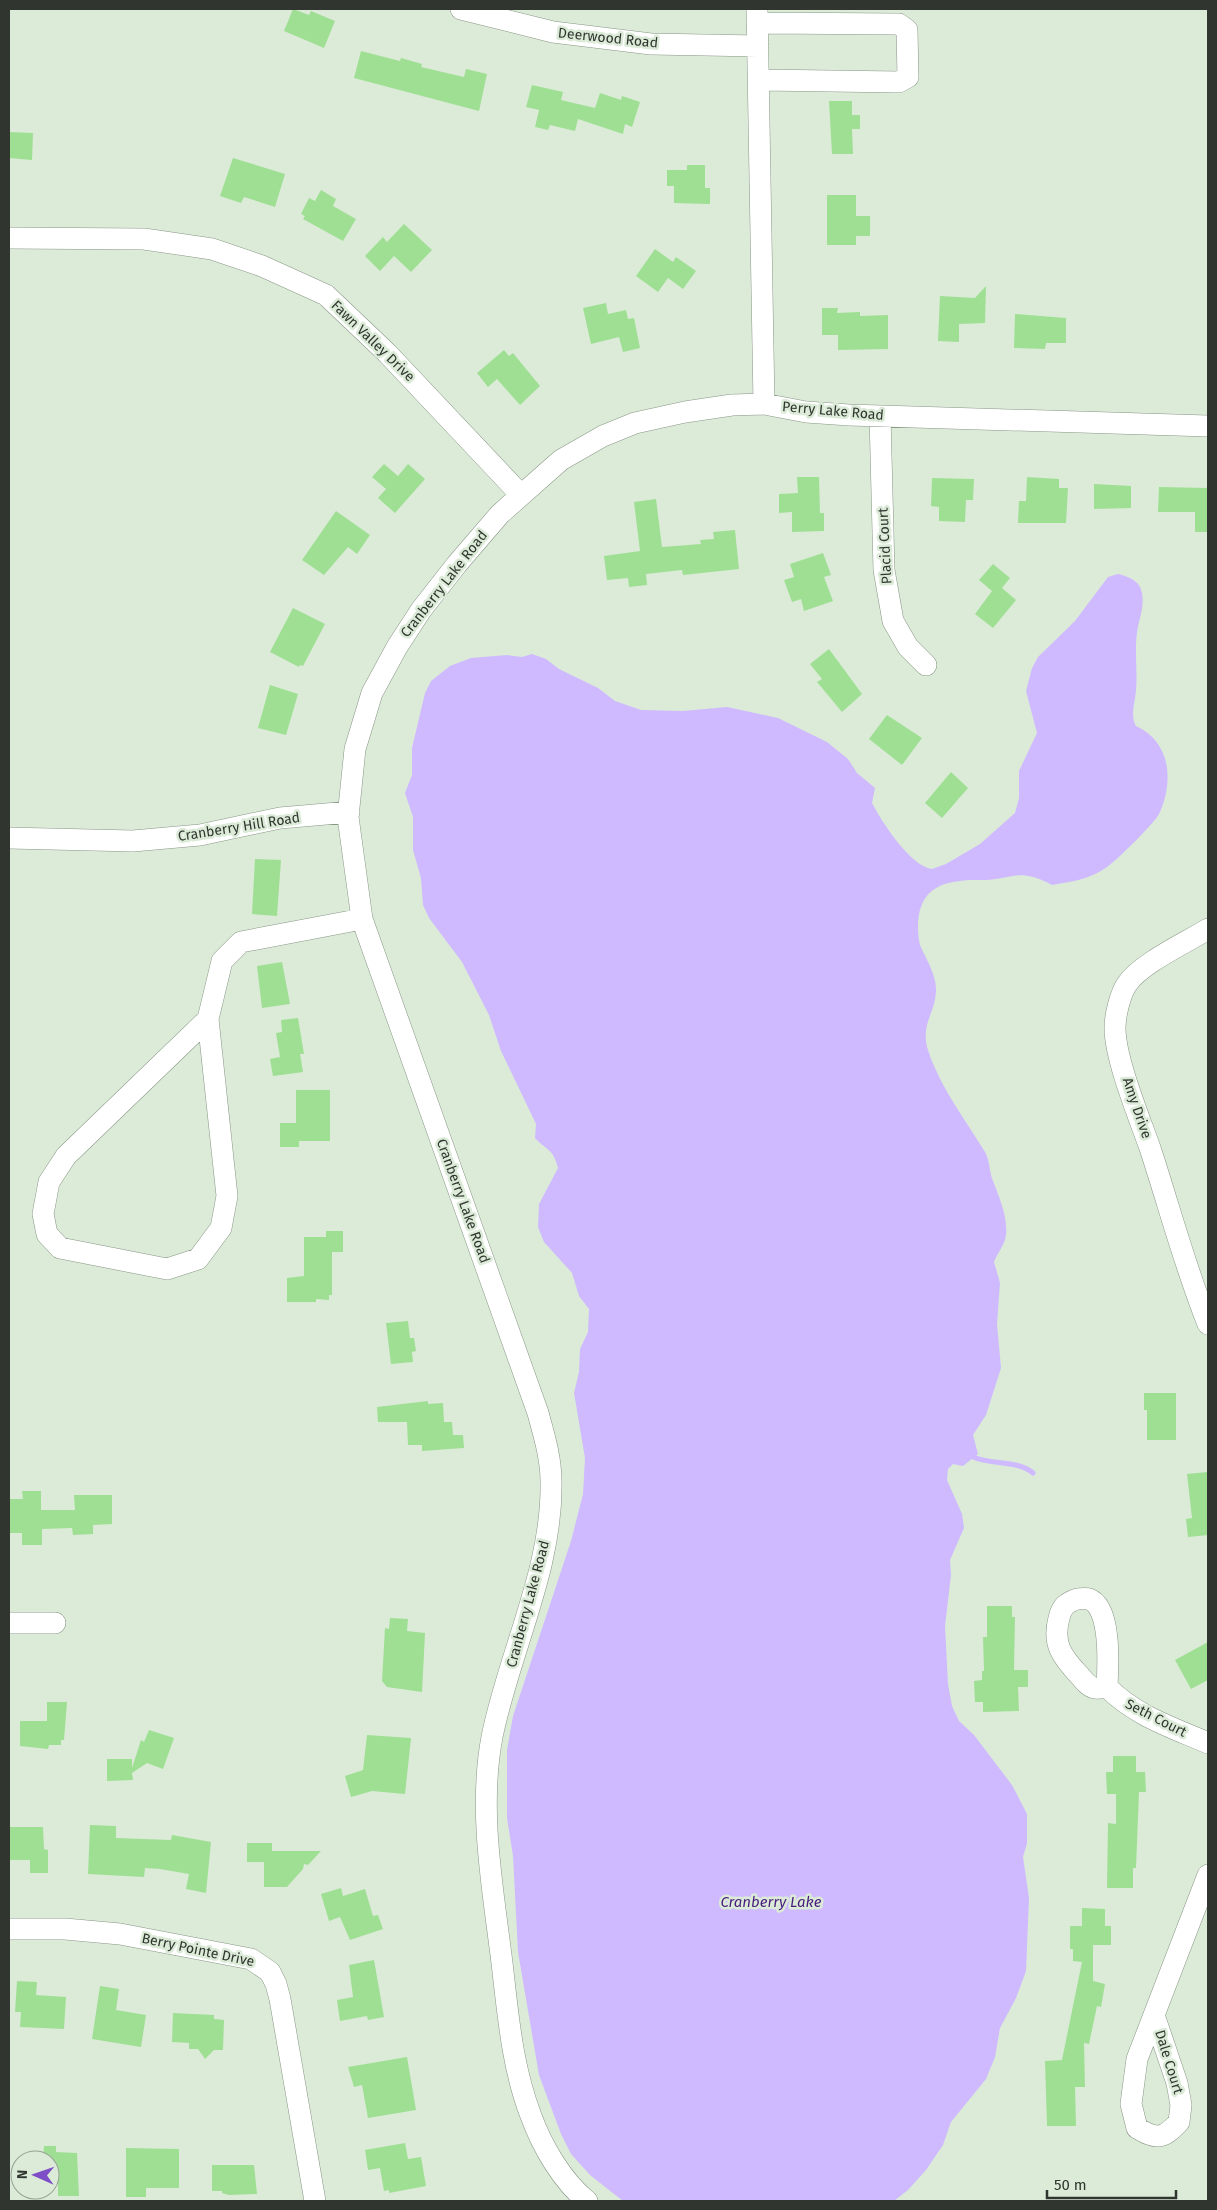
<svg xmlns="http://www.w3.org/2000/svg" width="1217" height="2210" font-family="'Fira Sans',sans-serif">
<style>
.water{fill:#cfbaff}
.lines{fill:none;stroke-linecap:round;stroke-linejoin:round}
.stream{stroke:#cfbaff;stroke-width:5}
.building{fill:#9fdf93}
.minor-casing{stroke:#899786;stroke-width:22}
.minor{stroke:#fff;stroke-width:21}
.labels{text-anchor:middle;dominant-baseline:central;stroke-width:5;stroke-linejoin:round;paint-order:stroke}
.street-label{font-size:14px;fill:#30362f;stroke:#dbebd8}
.water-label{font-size:15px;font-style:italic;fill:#481c7d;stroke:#dbebd8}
</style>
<rect width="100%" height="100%" fill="#dbebd8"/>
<path class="water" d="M1118,574c8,2 18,5 22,13 5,11 2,24 -1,35 -6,23 -1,46 -3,69 -1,11 -6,25 0,35 34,15 38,54 24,86 -3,9 -44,49 -53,55 -16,12 -37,15 -55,18 -36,-19 -40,-4 -75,-5 -32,0 -57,7 -59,43 0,7 0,15 2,22 6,14 17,31 16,46 -1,23 -16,34 -8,59 12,37 37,69 57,102 5,9 4,19 8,29 6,16 15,36 13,54 -1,10 -9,18 -12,27l6,21 -3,41 4,44 -15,47 -13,20 5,19 -15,12 -10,-2 -5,5 -1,11 15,34 2,14 -14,32 1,15 -6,51 3,58 4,22 7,15 15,14 38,50 15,29v29l-4,14 6,41 -3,73 -10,27 -16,30 -5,29 -9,22 -35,43 -8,23 -17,25 -18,20 -14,11h-271l-33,-26 -19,-21 -10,-20 -22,-59 -21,-123 -5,-96 -6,-38v-68l6,-34 58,-175 12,-47 2,-36 -11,-65 5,-21 1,-23 8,-17 1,-23 -10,-13 -7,-23 -28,-31 -6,-15 1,-23 19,-36c-5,-20 -11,-17 -23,-30l1,-14 -35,-73 -12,-36 -27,-53 -33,-44 -6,-13 -2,-27 -8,-28v-33l-8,-24 7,-18v-27l13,-55 6,-12 19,-15 21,-8 36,-3 15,2 10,-3 14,5 13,10 39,19 17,13 26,9 42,1 44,-4 51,11 49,24 21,17 9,14 18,15 -3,15c10,19 38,63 60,66l14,-5 34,-20 35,-31 4,-15v-27l18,-38 -11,-42 6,-23 6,-11 37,-36 33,-44z"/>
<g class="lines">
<path class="stream" d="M973,1457c18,8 45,3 60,16"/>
</g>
<path class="building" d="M293,9l16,6 2,-4 24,10 -11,27 -40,-17z
M361,51l39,10 1,-3 21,6 -1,3 43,10 2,-8 21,5 -8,37 -125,-33z
M532,85l31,7 -2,8 34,8 5,-15 21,7 1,-4 18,6 -8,25 -7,-3 -2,10 -45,-15 -3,12 -25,-6 -2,5 -13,-3 4,-17 -13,-3z
M829,101h23v14h8v14h-8l1,25h-21z
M9,132l24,1 -1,27 -23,-2z
M233,158l52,16 -10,33 -31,-10 -3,6 -21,-7z
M687,165h18v23h5v16l-36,-1v-17h-7v-16h20z
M321,190l15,9 -3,7 23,13 -13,22 -40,-22 2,-3 -4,-2 8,-16 6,3z
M827,195h29v21h14v20h-14v9h-29z
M404,224l28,26 -21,22 -17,-16 -14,15 -15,-15 18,-19 4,5z
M655,249l18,13 3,-5 20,14 -13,18 -15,-11 -10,14 -22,-16z
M986,286l-1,37 -26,1v18l-21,-1 2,-45 35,2z
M606,303l2,11 18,-4 2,9 6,-1 6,30 -17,4 -4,-15 -28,7 -8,-36z
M822,308h16l-1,5 23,-1v4l28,-1v34l-50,1v-15h-16z
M1015,314l51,4v25h-20l-1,6 -31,-1z
M504,350l5,6 4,-3 27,33 -20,19 -23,-26 -9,8 -11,-14z
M384,464l14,12 10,-12 17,15 -30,34 -17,-15 8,-9 -14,-12z
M797,477h22l1,36h4v18l-32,1v-20l-13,1v-19l19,-1z
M1027,477l32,2v9h9l-2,35h-48l1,-22h7z
M932,478l42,1 -1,21h-7l-1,22 -26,-1v-14l-8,-1z
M1094,484l37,2v22l-37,1z
M1159,487l49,1v44h-13v-20h-37z
M656,499l6,48 39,-3 -1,-4 14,-1 -1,-7 22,-2 4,39 -56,6 -1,-5 -36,4 1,11 -18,2 -1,-9 -21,2 -3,-24 36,-5 -6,-49z
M336,511l34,24 -13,19 -9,-7 -24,28 -22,-15z
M823,553l8,22 -7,2 9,24 -29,10 -3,-12 -9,3 -8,-22 10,-3 -4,-13z
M993,564l17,14 -8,10 14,12 -23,28 -18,-14 17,-23 -13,-11z
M293,608l32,16 -22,42 -3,-1 -1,2 -29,-15z
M829,649l33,45 -20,18 -25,-30 5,-3 -12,-15z
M270,685l28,9 -12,41 -28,-7z
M887,715l35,23 -20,27 -33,-26z
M951,772l17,16 -26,30 -17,-15z
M255,859l26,1 -4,56 -25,-2z
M282,962l8,42 -28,4 -5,-42z
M298,1018l6,36h-4l3,18 -30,4 -3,-17 10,-2 -4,-24 6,-1 -1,-12z
M296,1090h34v51h-31v6h-19v-24h16z
M326,1231h17v21h-11v43h-3v5l-13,-1v3h-29v-24l17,-2v-39h22z
M408,1321l2,17h4l2,13 -4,1 1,10 -22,2 -5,-41z
M1144,1393h32v47h-29v-30h-3z
M428,1401v3l15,-1 1,19h8l1,13h10l1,13 -42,3v-6h-14l-1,-23h-29l-1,-15z
M1208,1472v63l-20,2 -2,-18 6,-1 -5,-44z
M22,1491h19v19h34l-1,-15h38v29l-19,1v9l-20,1 -1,-7 -30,1v16h-20v-12h-13v-31l1,-3h13z
M987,1606h25v11h3l-1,53h14v17h-10l1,24 -36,1v-10h-8l-1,-21 8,-1v-9h2l-1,-34h4z
M390,1618l18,1 -1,12 18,2 -3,59 -35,-5 -5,-6 3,-53 4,1z
M1208,1642v38l-17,9 -16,-29z
M47,1702h20l-3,38h-3v5h-12l-1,4 -28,-3v-25h27z
M149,1730l25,8 -11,31 -16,-6 -15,10 1,7 -26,1v-22h25v9l9,-28 3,2z
M367,1735l44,3 -6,56 -33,-3 -21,6 -6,-21 18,-6z
M1113,1756h23v16h9l1,20h-7l-3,76h-3v20h-26l1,-65 8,1v-30h-9l-1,-22h7z
M90,1825l26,1v12l55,2 1,-5 39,7 -5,51 -20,-4 3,-15 -29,-5 -15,-1 -1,9 -56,-3z
M9,1827h34l1,22 4,1v23h-18v-13h-21z
M247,1843h25v8h49l-13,14 -4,-1 -1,5 -16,18h-23v-25h-17z
M341,1888l2,8 22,-7 8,27 5,-1 5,14 -33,11 -10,-23 -11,4 -8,-27z
M1082,1908l23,1v17h6v19h-18v36l12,3 -4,23 -4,-1 -8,38 -5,-1 1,44h-10l1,39h-29l-2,-65 17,-1 20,-98 -9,-1v-12h-3v-23h12z
M374,1960l10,57 -16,3 -1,-4 -27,5 -3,-21 16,-3 -4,-32z
M17,1981l20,1 -1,13 30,2 -2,32 -44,-2 1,-15h-6z
M100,1986l19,3 -3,21 30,5 -5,32 -49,-8z
M173,2013l41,2v4l10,1 -1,30h-9l-9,9 -7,-10h-9v-6l-17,-1z
M407,2057l9,53 -48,8 -6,-33 -8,2 -6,-20z
M405,2143l3,16 13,-2 5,29 -37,7v-3l-5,1 -4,-23 -12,2 -3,-20z
M44,2146h12v6l21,1 2,43h-21v-13h-8v-23h-7z
M126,2148l53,1v39h-33v9h-20z
M212,2165h42l3,29 -28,1 -7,-2v-2h-10z"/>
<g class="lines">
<g class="minor-casing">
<path id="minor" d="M461,9l92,23 98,12 107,2
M757,9l7,395
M757,23l142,1 8,6 1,47 -9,5 -140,-2
M9,238l135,1 68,10 50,17 64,29 61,58 134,142
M880,416l4,154 9,51 15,26 18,18
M9,838l124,3 67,-6 80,-17 69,-6
M1208,929c-21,13 -68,35 -81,55 -7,10 -12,32 -12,44 0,31 24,89 35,120 19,58 35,119 58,176
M208,1019l-142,137 -17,26 -6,32 4,20 13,14 107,21 31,-10 23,-31 6,-32 -19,-177 14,-58 19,-19 121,-23
M1077,1599c3,0 9,-1 12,0 23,8 19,69 18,88 -3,0 -9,2 -12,1 -6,-1 -11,-7 -15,-12 -18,-19 -28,-32 -21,-58 3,-12 7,-15 18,-19z
M9,1623h46
M1107,1687c29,29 64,40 101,56
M9,1929h56l55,5 131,25 19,13 6,12 4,15 35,202
M1154,2015l23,68 4,22 -2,17c-16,17 -22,18 -42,6l-6,-24 6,-45 71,-184
M587,2201c-25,-20 -45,-55 -56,-85 -19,-49 -23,-102 -29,-153 -9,-74 -24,-152 -10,-226 17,-85 61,-168 59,-256 0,-23 -7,-46 -13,-68l-176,-494 -14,-102 7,-68 17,-56 25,-46 24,-37 36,-46 43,-50 61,-54 42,-24 32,-13 50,-11 47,-7 32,-1 42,8 43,3 359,11"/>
</g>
<use href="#minor" class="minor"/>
</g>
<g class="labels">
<g class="street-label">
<text transform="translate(608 38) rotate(6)">Deerwood Road</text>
<text transform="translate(373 341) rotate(44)">Fawn Valley Drive</text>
<text transform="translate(833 411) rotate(5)">Perry Lake Road</text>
<text transform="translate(885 546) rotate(-93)">Placid Court</text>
<text transform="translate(444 584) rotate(-52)">Cranberry Lake Road</text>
<text transform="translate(239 827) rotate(-9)">Cranberry Hill Road</text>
<text transform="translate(1137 1108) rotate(71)">Amy Drive</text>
<text transform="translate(463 1201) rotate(70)">Cranberry Lake Road</text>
<text transform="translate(528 1604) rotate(-75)">Cranberry Lake Road</text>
<text transform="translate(1156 1718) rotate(27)">Seth Court</text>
<text transform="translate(198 1950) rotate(12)">Berry Pointe Drive</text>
<text transform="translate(1169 2062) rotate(73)">Dale Court</text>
</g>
<g class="water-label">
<text x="771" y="1902">Cranberry Lake</text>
</g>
</g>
<rect width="1217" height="2210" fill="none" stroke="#30362f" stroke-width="20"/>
<g transform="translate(35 2175) rotate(272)"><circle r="24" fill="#dbebd8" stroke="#97a394"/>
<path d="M0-4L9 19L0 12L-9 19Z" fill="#7e4ec7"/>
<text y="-8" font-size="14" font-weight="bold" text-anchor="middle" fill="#30362f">N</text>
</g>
<path d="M1047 2190v8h129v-8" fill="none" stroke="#30362f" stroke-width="2.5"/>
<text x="1054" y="2190" font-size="15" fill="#30362f" stroke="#dbebd8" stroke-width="4" paint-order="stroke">50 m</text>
</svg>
